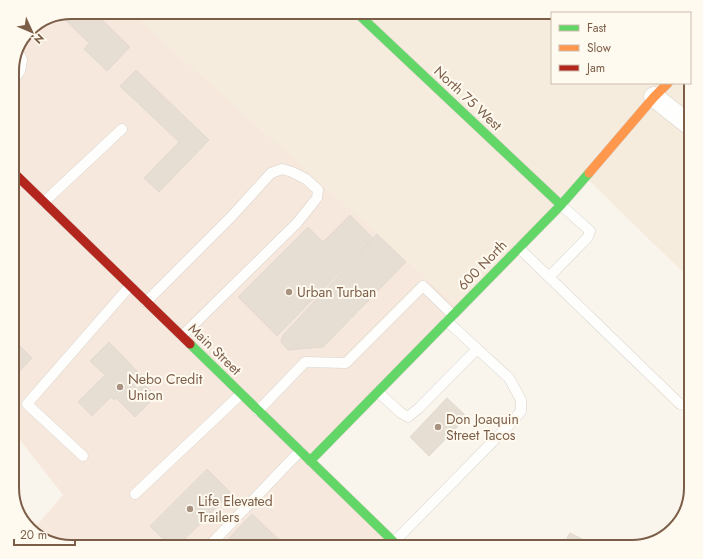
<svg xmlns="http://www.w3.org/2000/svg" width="703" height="559" font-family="Jost,sans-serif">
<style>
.residential{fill:#f6ecdd}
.commercial{fill:#f7e8dd}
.building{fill:#e6ded3;stroke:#e3d9ce}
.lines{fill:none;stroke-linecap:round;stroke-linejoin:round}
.lane-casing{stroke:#d9d2cb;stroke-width:11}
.street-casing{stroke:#d9d2cb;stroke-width:21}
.fast-casing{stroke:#d9d2c9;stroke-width:10}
.slow-casing{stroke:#d9d2c9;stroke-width:10}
.jam-casing{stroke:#d9d2c9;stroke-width:10}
.lane{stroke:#fefefc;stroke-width:10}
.street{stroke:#fefefc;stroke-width:20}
.fast{stroke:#63d668;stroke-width:9}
.slow{stroke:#ff974d;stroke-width:9}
.jam{stroke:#b3261e;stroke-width:9}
.poi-dot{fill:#a89382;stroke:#fffaf0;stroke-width:1.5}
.labels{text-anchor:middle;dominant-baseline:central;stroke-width:4;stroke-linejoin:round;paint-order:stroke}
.street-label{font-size:14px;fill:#7c5e48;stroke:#fffaf0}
.poi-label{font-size:14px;fill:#7c5e48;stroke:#fffaf0;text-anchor:start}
.rim{fill:none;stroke:#7c5e48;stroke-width:2}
</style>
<rect width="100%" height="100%" fill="#f9f5ed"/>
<path class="residential" d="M127,12h505l3,1h-83v70h138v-16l1,4v209l-106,-103 -125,131z"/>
<path class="commercial" d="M71,12h59l330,296 -150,153 90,86h-329l-39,-15v-1l31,-36 -51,-65v-363l20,-40z"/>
<path class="building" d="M71,12h23l36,35 -23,24 -23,-22 5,-6 -28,-27z
M136,70l73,70 -50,52 -15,-14 35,-36 -59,-56z
M350,215l23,23 -96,98 -39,-39 70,-70 15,15z
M377,234l29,28 -83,85 -35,3 -7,-8 2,-7z
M12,338l20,20 -16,17 -4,-4z
M109,342l32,33 -3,3 18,18 -21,21 -19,-19 -2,2 -3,-3 -19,19 -14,-14 27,-27 -15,-14z
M447,398l20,19 -38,39 -19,-19z
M207,469l24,24 -54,54h-6l-21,-21z
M252,514l35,33h-67z
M570,533l24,12 -1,2h-23l-3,-9z"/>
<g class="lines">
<g class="lane-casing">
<path id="lane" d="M12,83l8,-12 2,-11 -3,-7
M44,202l78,-73
M519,248l161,156 9,2 2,-2
M549,277l39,-40 2,-6 -29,-26
M146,302l85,-85 40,-44 11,-4 10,3 14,7 12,11 -1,8 -20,25 -115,113
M378,392l23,21 7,4 11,-9 58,-59
M258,411l47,-49 41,1 77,-77 30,29
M83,456l-56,-52 103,-118
M135,494l106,-100
M394,542l118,-120 9,-11v-11l-12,-22 -62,-57
M208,547l92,-96"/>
</g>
<g class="street-casing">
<path id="street" d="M654,97l37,29"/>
</g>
<g class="fast-casing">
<path id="fast" d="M356,12l205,193
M190,344l209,203
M310,461l251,-256 28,-32"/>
</g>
<g class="slow-casing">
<path id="slow" d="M589,173l65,-76 14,-14"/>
</g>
<g class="jam-casing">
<path id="jam" d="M12,171l178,173"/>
</g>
<use href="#lane" class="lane"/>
<use href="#street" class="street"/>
<use href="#fast" class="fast"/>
<use href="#slow" class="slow"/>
<use href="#jam" class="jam"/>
</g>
<g class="poi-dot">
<circle cx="289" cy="292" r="4"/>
<circle cx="120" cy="387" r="4"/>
<circle cx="438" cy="427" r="4"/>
<circle cx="190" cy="509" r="4"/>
</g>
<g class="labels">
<g class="street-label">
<text transform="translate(468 98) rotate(43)">North 75 West</text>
<text transform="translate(482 265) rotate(-46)">600 North</text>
<text transform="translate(215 349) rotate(44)">Main Street</text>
</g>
<g class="poi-label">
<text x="297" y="292">Urban Turban</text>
<text x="128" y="379">Nebo Credit<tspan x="128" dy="16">Union</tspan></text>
<text x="446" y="419">Don Joaquin<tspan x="446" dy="16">Street Tacos</tspan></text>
<text x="198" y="501">Life Elevated<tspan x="198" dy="16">Trailers</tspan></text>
</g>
</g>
<path d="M0 0H703V559H0ZM71 19H632A52 52 0 0 1 684 71V488A52 52 0 0 1 632 540H71A52 52 0 0 1 19 488V71A52 52 0 0 1 71 19Z" fill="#fffaf0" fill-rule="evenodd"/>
<path class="rim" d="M71 19H632A52 52 0 0 1 684 71V488A52 52 0 0 1 632 540H71A52 52 0 0 1 19 488V71A52 52 0 0 1 71 19Z"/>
<rect x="551" y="12" width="140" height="72" fill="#fffaf0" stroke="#cbbcad"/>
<rect x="559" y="25" width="20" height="6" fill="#63d668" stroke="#cbbcad"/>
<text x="587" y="32" font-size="12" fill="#7c5e48">Fast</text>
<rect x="559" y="45" width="20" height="6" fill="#ff974d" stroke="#cbbcad"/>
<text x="587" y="52" font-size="12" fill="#7c5e48">Slow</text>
<rect x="559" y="65" width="20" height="6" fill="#b3261e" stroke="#cbbcad"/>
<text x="587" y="72" font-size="12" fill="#7c5e48">Jam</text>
<g transform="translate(32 32) rotate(134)" stroke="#fffaf0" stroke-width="3" paint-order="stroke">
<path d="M0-3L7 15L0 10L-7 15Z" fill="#7c5e48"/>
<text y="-6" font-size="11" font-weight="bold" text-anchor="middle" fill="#7c5e48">N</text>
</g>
<path d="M14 539v6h61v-6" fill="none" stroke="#7c5e48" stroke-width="2"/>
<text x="20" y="539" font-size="12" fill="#7c5e48" stroke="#fffaf0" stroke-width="3" paint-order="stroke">20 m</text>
</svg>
